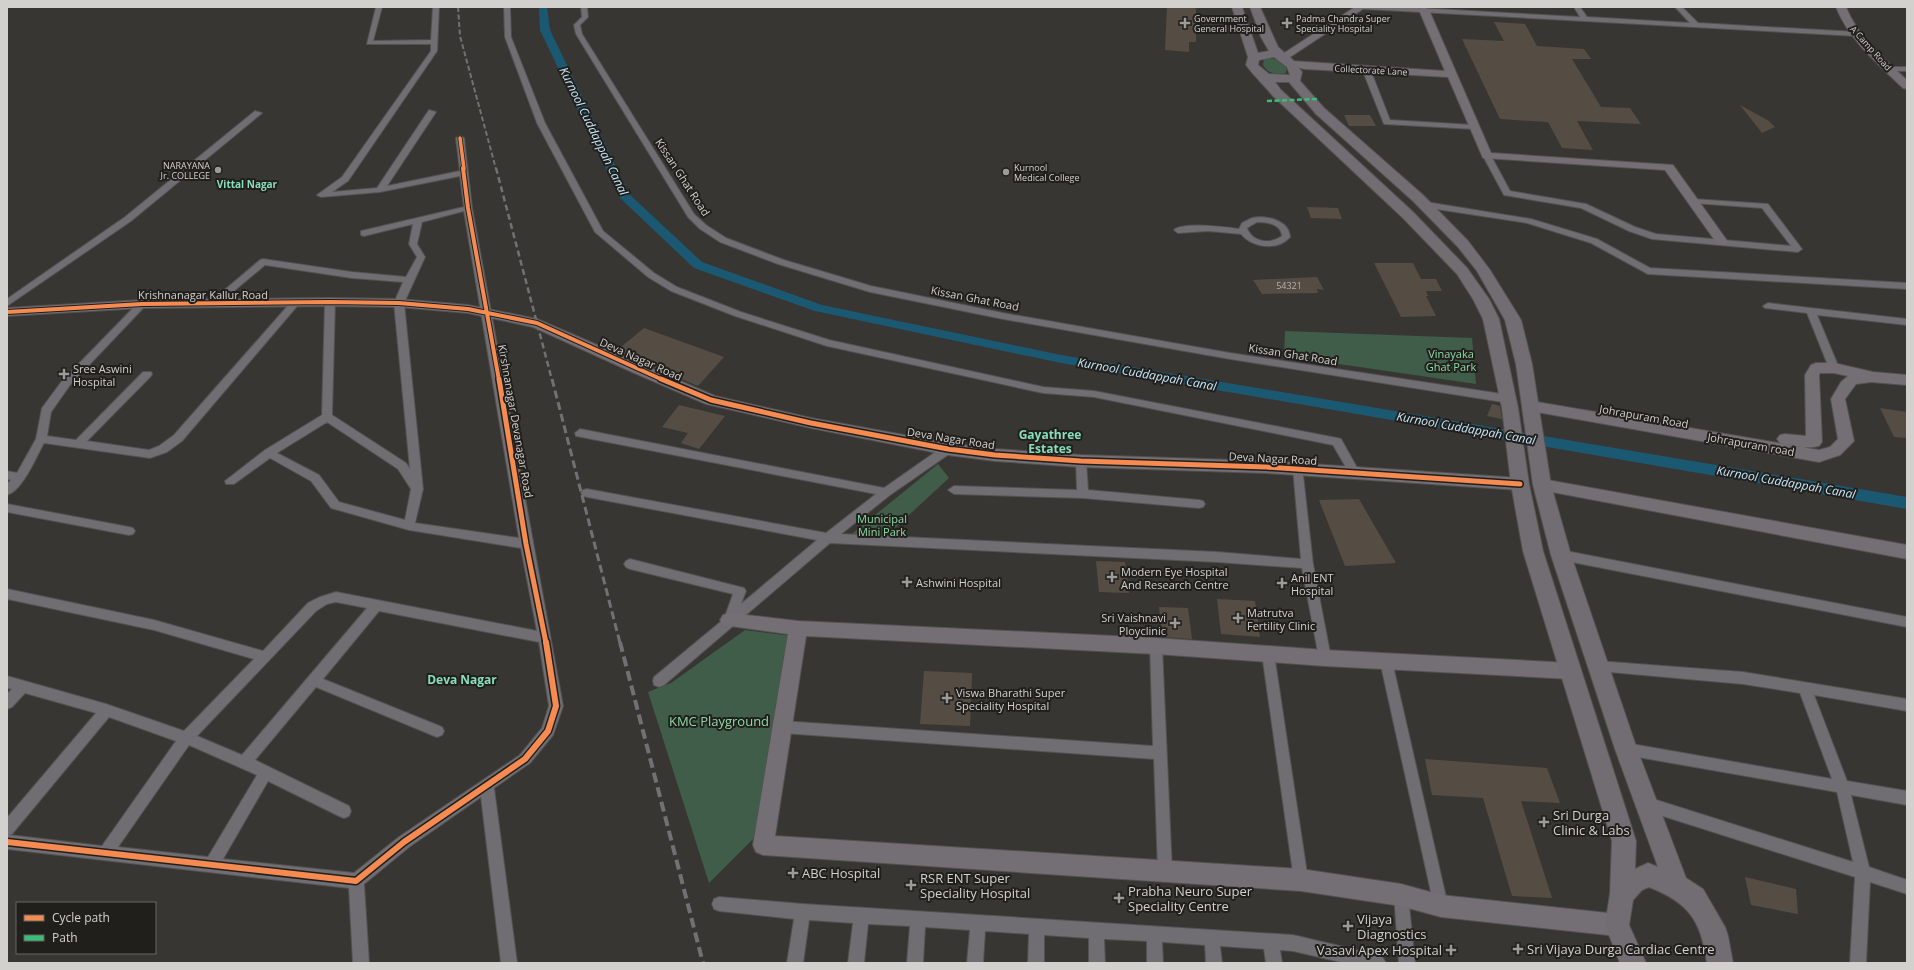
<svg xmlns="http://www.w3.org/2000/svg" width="1914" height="970" font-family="'Open Sans',sans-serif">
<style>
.green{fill:#3f5d48}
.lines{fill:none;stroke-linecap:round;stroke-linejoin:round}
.canal{fill:#1b5973;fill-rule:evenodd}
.building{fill:#554d44}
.street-casing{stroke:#535250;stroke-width:2}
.secondary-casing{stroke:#535250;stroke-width:2}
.primary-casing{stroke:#535250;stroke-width:2}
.street{fill:#706d73;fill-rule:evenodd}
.secondary{fill:#746f74;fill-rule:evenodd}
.primary{fill:#726d73;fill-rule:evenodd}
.rail-far3{stroke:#737072;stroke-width:2;stroke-dasharray:5 2.5;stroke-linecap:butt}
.rail-far2{stroke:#737072;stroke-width:2.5;stroke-dasharray:6 3.5;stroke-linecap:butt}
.rail-far1{stroke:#737072;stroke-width:3;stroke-dasharray:8 4;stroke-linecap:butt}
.rail{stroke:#737072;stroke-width:4;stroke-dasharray:10 5;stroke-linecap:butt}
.quiet{stroke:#3abd76;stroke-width:2.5;stroke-dasharray:5 2.5;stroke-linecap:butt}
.cycleway-far3-casing{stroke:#211f1c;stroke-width:5}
.cycleway-far2-casing{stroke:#211f1c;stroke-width:6}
.cycleway-far1-casing{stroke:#211f1c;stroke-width:8}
.cycleway-casing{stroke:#211f1c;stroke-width:9}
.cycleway-far3{stroke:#f68b52;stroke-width:3.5}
.cycleway-far2{stroke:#f68b52;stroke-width:4}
.cycleway-far1{stroke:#f68b52;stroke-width:5}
.cycleway{stroke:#f68b52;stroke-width:6}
.poi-dot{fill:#9d9b97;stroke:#211f1c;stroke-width:1.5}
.labels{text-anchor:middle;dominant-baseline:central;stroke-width:4;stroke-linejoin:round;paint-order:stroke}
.far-poi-label{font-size:9px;fill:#d3d1cd;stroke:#211f1c;text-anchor:start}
.far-street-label{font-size:9px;fill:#d3d1cd;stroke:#211f1c}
.number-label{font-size:9px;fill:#b4b0ab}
.far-neighbourhood-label{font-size:10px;font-weight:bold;fill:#87dfbb;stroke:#211f1c}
.street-label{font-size:11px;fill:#d3d1cd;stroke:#211f1c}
.park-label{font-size:11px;fill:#8ddca4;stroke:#211f1c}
.poi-label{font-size:11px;fill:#d3d1cd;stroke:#211f1c;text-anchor:start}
.water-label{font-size:12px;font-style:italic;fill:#c5e7fa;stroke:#211f1c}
.neighbourhood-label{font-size:12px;font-weight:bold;fill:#87dfbb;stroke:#211f1c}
.near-park-label{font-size:13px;fill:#8ddca4;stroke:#211f1c}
.near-poi-label{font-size:13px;fill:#d3d1cd;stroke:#211f1c;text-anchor:start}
</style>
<rect width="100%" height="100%" fill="#383633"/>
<path class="green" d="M1269,58l6,1 12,6 -1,8c-9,2 -18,1 -23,-8l1,-6z
M1285,331l187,7 4,46 -192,-28z
M938,464l11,14 -66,61 -35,-2z
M745,630l48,6 -33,196 -51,51 -61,-191 23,-9z"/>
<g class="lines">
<path class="canal" d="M539,7h8l3,23 79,164 73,68 120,43 239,50 846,142v12l-846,-146 -246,-52 -121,-43 -74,-70 -80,-168z"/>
</g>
<path class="building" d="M1167,7h28l1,3v32h-7v10l-24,-2z
M1494,22l31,2 12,22 47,3 7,10h-19l29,48 29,1 11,16 -64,-3 16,29 -31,-2 -14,-26 -48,-3 -38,-80 42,2z
M1740,105l29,16 6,6 -13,6z
M1344,115h26l6,11h-27z
M1307,207l31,1 4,11 -31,-1z
M1374,263h39l8,16h15l6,12h-16l2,5h-2l10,20 -35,1z
M1317,277l7,13 -7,-1 1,4 -56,1 -9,-14z
M644,328l80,29 -26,29 -82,-35z
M1492,404l8,2 2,13 -15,-3z
M679,405l46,11 -26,33 -18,-6 7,-10 -26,-6z
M1880,408l27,4v26l-13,-1z
M1359,499l37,64 -51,3 -26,-66z
M1096,561l29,1 4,31 -30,-1z
M1217,599l38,2 5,36 -39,-3z
M1159,607l29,1 4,31 -30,-2z
M924,671l48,2 -2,53 -50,-2z
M1425,759l122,9 13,35 -39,-2 31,97 -40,-2 -29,-98 -51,-3z
M1745,877l51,12 2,25 -47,-9z"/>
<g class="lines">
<g class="street-casing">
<path id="street" d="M376,7h6l-9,34 58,-1 2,-33h6l-2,44 -89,130 -16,11 45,-4 52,-78 7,2 -49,74 73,-15 -4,-33 4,-2 4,2 8,70 91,498 -10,29 -23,28 -36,25 23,175h-16l-20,-166 -72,50 -45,37 5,79h-16l-4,-75 -342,-39v-31l89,-105 -71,-20 -13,14 -5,2v-15l5,-5 -5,-1v-12l99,28 78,27 70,-72 -100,-29 -147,-31v-10l147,31 109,31 45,-48 12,-6 16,-5 201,39 -16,-83 -112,-18 -78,-22 -20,-27 -41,-23 -36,26h-8l-1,-3 40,-31 57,-35 3,-113 5,-3 5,3 -3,113 74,48 4,6 -16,-166 9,-21 -51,-4 -87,-13 -49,41h-6l-2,-2 52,-44 3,-1 89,13 54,5 11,-20 -8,-13 4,-20 -49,12 -3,-1v-4l103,-24 -4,-31 -80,16 -59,5 -4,-2 25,-18 89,-126v-7h-64zM464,211l55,327 -104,-15 8,-34 -19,-186 21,-46 -8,-13 5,-22zM327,422l71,47 13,20 -6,31 -66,-18 -20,-27 -42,-22zM336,602l31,6 -125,147 -45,-19 119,-125 11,-7zM379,611l160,31 10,64 -7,22 -22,27 -121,82 -45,36 -131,-14 45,-78 71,35 5,2 5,-2 2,-5 -2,-5 -94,-46 61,-73 116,48 5,2 5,-2 2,-4 -2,-4 -119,-48zM109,717l67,24 -74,105 -93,-11 3,-1zM189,745l68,30 -49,82 -90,-10z
M504,7h6l1,30 34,86 58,108 51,42 23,14 64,25 88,28 214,47 51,4 243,47 4,1 19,34 -5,4 -4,-1 -18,-31 -239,-48 -51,-4 -216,-47 -92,-30 -64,-25 -23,-14 -53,-45 -58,-109 -32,-86z
M581,7h6l1,10 -8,8 2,9 112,180 12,11 20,13 58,22 87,26 132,27 227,40 279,42 5,4 -5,4 -279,-44 -227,-40 -133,-27 -92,-28 -58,-22 -20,-13 -12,-12 -112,-183 -2,-9 8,-8z
M1361,7h39l180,10 -6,-10h6l7,10 103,6 -15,-16h7l16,16 159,9 3,2 -3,2 -493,-27z
M1198,26l47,2 3,2 -3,2 -49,-3v-2z
M1886,67h21v4h-21z
M1365,72l7,2 18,46 84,5 4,2 -4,2 -90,-5 -20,-50z
M255,111l7,2 -131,108 -124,85v-7l118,-82z
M1484,154h6l20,37 76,13 49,23 21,7 135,12 -29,-38 -69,-5 -4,-2 4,-2 75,5 34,45 -4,3 -146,-13 -23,-8 -48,-23 -77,-13 -21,-39z
M1426,202l105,17 66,20 53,29 257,15v6l-259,-15 -57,-31 -64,-20 -104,-16v-4z
M1252,218c14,-3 37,2 38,19 -12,14 -38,11 -49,-3l-33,-3 -30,2 -4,-3c8,-8 52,-3 65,-1l3,-6zM1257,222c10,0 24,2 25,14 -12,9 -30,6 -35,-8z
M295,300l5,3 -2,2 -116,136 -15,11 -17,6 -106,-15c-8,14 -21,47 -37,52v-11l4,-4 -4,-1v-8l10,2 19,-34 6,-31 20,-27 77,-79h6l2,2 -77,81 -19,27 -4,24 29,4 67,-68h8l1,2 -1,2 -64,65 62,9 10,-4 15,-11 118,-134z
M1768,303l139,16v6l-90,-10 22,53 -5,3 -5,-3 -22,-55 -42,-5 -2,-2z
M580,429l304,59 60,-42h8l1,3 -1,3 -62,43 -49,39 376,18 84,7 -8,-90 5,-4 4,1 11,98 18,94 -2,4 -4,1 -4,-1 -2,-4 -17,-90 -85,-6 -387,-19 -166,142 -5,2 -5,-2 -1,-4 1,-4 70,-58 9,-25 -103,-25 -4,-2 -2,-3 2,-3 4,-2 114,29 2,3 -5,13 76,-64 -230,-43 -4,-1 -2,-3 2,-3 4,-1 239,44 50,-39 -300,-58 -1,-3z
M1081,457l5,4 2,29 111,10 4,1 2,3 -2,3 -4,1 -116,-10 -129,-4 -6,-4 6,-4 123,4 -1,-29z
M7,504l122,23 4,1 2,3 -2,3 -4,1 -122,-23z
M1561,550l346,67v10l-346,-67 -4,-2 -2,-3 2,-3z
M1156,641l4,1 2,4 10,225 -2,5 -5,2 -5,-2 -2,-5 -4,-112 -372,-26 -5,-2 -2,-4 2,-4 5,-2 371,25 -3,-100 2,-4z
M1268,649l4,1 2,4 34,226 -2,5 -5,2 -5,-2 -2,-5 -32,-226 2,-4z
M1386,656l4,1 2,4 56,245 -2,5 -5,2 -5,-2 -2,-5 -54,-245 2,-4z
M1598,661l145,11 164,27v12l-93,-16 33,86 60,10v14l-56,-10 18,72 38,13v14l-37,-12 -4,81h-16l5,-86 -208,-66 -5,-2 -2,-5 2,-5 5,-2 206,65 -16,-70 -211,-37 -5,-2 -2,-4 2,-4 5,-2 206,36 -32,-86 -57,-9 -145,-13 -4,-1 -2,-4 2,-4z
M1401,888l5,2 2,5 7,68h-16l-5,-68 2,-5z
M719,897l84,7 490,31 85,20 5,3 3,5h-41l-52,-12 -13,-1 2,13h-16l-2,-14 -44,-3 2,17h-16l-1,-18 -43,-3 1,21h-16v-22l-43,-2 1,24h-16v-25l-45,-3v28h-16l1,-29 -44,-3 -2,32h-16l3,-33 -45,-3 -2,36h-16l3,-37 -42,-2 -4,39h-16l5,-40 -44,-3 -6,43h-16l7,-44 -75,-8 -5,-2 -2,-5 2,-5z"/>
</g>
<g class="secondary-casing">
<path id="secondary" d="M1355,7h11l-79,52h-8l-1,-2z
M1424,7l5,3 62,143 182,12 55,77 -2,3h-8l-53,-75 -182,-12 -35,-81 -143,-8 -17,-3 -1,-2 5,-3 153,10 -26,-61z
M1836,7h10c12,30 38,52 61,73v9l-4,-1c-25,-24 -54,-48 -67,-81z
M330,298l69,1 69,6 69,14 178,77 96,22 137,25 47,6 86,6 185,6 254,17 6,2 2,4 -2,4 -6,2 -254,-17 -185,-6 -86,-6 -47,-6 -137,-27 -105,-24 -74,-32 -99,-45 -65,-14 -69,-6 -69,-1 -188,2 -135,8v-8l135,-8z
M1816,363h18l39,9 34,3v10l-36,-3 -15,2 -11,15 9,42 -14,14 -21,7 -288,-51 -5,-1 -2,-4 2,-4 5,-1 288,49 11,-3 8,-8 -7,-40 10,-17 7,-6 -14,-3h-14l-1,2 3,67 -3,4c-11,3 -28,0 -39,-3l-3,-4 3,-4 5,-1 21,2 -1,-61 6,-10z
M1542,479l365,66v14l-371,-70 -2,-4 2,-4z
M729,613l69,8 358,17 169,12 246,13 7,2 2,6 -2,6 -7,2 -246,-13 -169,-12 -350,-18 -31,200 526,33 100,15 40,11 176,19 8,3 3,8 -3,8 -8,3 -176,-19 -40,-11 -100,-15 -538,-36 -7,-3 -3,-7 35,-211 -65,-9 -3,-5 3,-5z"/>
</g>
<g class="primary-casing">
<path id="primary" d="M1232,7h10l16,46 11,-2 -8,-14 -11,-30h10l18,40 15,13 9,12 -2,9 24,27 99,87 45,46 22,29 31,50 11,44 19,121 20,70 66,194 49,129 17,11 22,38 3,9 5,27h-26c-6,-43 -18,-60 -58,-76l-7,3 -9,10 -4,25 17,38h-26l-15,-38 5,-31 2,-53 -89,-290 -12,-67 -9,-76 -19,-89 -10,-20 -16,-25 -54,-56 -130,-122c-9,-11 -19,-20 -27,-31l2,-8zM1274,57l13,10 3,8 -21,-1 -11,-9 1,-5zM1275,82h14l27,32 97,87 45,46 19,24 28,49 11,44 17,121 18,70 64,194 43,118 -10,-4 -13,6 1,-28 -93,-290 -14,-67 -11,-76 -19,-89 -10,-20 -22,-31 -54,-56 -132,-122z"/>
</g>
<use href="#street" class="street"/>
<use href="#secondary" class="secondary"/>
<use href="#primary" class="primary"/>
<path class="rail-far3" d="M458,7l2,29 36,133"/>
<path class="rail-far2" d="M496,168l56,212"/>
<path class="rail-far1" d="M552,379l68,264"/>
<path class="rail" d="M620,642l83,321"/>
<path class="quiet" d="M1267,101l50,-2"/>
<g class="cycleway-far3-casing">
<path id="cycleway-far3" d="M460,138l4,31"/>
</g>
<g class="cycleway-far2-casing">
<path id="cycleway-far2" d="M463,168l5,40 31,172
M7,312l135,-8 188,-2 69,1 69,6 69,14 126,57"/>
</g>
<g class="cycleway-far1-casing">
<path id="cycleway-far1" d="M499,379l27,165 20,99
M661,379l50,21 100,23 137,26 47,6 86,6 185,6 254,17"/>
</g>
<g class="cycleway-casing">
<path id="cycleway" d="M7,842l349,39 48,-39 121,-83 23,-28 8,-25 -10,-64"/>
</g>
<use href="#cycleway-far3" class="cycleway-far3"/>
<use href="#cycleway-far2" class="cycleway-far2"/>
<use href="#cycleway-far1" class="cycleway-far1"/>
<use href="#cycleway" class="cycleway"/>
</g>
<g class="poi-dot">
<path d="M1183 17h4v4h4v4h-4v4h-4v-4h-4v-4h4z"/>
<path d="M1285 17h4v4h4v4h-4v4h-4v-4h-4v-4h4z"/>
<circle cx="218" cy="170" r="4"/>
<circle cx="1006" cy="172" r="4"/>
<path d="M62 368h4v4h4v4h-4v4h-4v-4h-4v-4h4z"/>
<path d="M1110 571h4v4h4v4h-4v4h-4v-4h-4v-4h4z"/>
<path d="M905 576h4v4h4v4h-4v4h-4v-4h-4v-4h4z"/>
<path d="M1280 577h4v4h4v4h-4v4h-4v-4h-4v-4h4z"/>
<path d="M1236 612h4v4h4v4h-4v4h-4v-4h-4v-4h4z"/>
<path d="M1173 617h4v4h4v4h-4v4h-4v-4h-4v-4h4z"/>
<path d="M945 692h4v4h4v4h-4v4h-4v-4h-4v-4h4z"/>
<path d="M1542 816h4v4h4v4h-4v4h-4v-4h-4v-4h4z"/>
<path d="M791 867h4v4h4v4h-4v4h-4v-4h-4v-4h4z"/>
<path d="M909 879h4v4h4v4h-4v4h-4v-4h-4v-4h4z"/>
<path d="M1117 892h4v4h4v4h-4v4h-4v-4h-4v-4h4z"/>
<path d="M1346 920h4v4h4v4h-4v4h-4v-4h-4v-4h4z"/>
<path d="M1516 943h4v4h4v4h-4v4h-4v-4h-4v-4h4z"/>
<path d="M1449 944h4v4h4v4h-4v4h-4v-4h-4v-4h4z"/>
</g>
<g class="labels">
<g class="far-poi-label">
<text x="1194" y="18">Government<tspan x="1194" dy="10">General Hospital</tspan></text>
<text x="1296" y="18">Padma Chandra Super<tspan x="1296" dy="10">Speciality Hospital</tspan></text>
<text x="210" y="165" text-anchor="end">NARAYANA<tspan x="210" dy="10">Jr. COLLEGE</tspan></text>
<text x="1014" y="167">Kurnool<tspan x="1014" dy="10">Medical College</tspan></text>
</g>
<g class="far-street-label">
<text transform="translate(1871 48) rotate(48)">A Camp Road</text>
<text transform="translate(1371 70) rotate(3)">Collectorate Lane</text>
</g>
<g class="number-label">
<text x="1289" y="285">54321</text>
</g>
<g class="far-neighbourhood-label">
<text x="247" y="184">Vittal Nagar</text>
</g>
<g class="street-label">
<text transform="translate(683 177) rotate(57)">Kissan Ghat Road</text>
<text x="203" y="294">Krishnanagar Kallur Road</text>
<text transform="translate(975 298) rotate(11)">Kissan Ghat Road</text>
<text transform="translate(1293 354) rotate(9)">Kissan Ghat Road</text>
<text transform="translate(641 359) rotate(24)">Deva Nagar Road</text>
<text transform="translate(1644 416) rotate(10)">Johrapuram Road</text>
<text transform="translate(516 421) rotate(80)">Kirshnanagar Devanagar Road</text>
<text transform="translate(951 438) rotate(9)">Deva Nagar Road</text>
<text transform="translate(1751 444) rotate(10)">Johrapuram road</text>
<text transform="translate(1273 458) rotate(3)">Deva Nagar Road</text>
</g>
<g class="park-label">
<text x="1451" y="353">Vinayaka<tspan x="1451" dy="13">Ghat Park</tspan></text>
<text x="882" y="518">Municipal<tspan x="882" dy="13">Mini Park</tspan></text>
</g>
<g class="poi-label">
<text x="73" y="368">Sree Aswini<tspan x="73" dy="13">Hospital</tspan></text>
<text x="1121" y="571">Modern Eye Hospital<tspan x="1121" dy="13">And Research Centre</tspan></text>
<text x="1291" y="577">Anil ENT<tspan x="1291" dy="13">Hospital</tspan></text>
<text x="916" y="582">Ashwini Hospital</text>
<text x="1247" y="612">Matrutva<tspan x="1247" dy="13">Fertility Clinic</tspan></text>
<text x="1166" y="617" text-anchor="end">Sri Vaishnavi<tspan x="1166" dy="13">Ployclinic</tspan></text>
<text x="956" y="692">Viswa Bharathi Super<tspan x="956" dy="13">Speciality Hospital</tspan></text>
</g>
<g class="water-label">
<text transform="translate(594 131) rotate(64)">Kurnool Cuddappah Canal</text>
<text transform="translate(1147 374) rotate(10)">Kurnool Cuddappah Canal</text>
<text transform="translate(1466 428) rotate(10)">Kurnool Cuddappah Canal</text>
<text transform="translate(1786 482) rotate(10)">Kurnool Cuddappah Canal</text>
</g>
<g class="neighbourhood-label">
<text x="1050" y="434">Gayathree<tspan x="1050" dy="14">Estates</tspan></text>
<text x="462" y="679">Deva Nagar</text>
</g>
<g class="near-park-label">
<text x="719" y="721">KMC Playground</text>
</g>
<g class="near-poi-label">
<text x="1553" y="815">Sri Durga<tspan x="1553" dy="15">Clinic &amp; Labs</tspan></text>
<text x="802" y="873">ABC Hospital</text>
<text x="920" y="878">RSR ENT Super<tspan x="920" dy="15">Speciality Hospital</tspan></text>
<text x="1128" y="891">Prabha Neuro Super<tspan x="1128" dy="15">Speciality Centre</tspan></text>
<text x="1357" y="919">Vijaya<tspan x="1357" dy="15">Diagnostics</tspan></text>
<text x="1527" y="949">Sri Vijaya Durga Cardiac Centre</text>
<text x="1442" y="950" text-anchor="end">Vasavi Apex Hospital</text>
</g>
</g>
<rect width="1914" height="970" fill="none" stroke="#d3d1cd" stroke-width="16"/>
<rect x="16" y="902" width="140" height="52" fill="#211f1c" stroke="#686663"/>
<rect x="24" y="915" width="20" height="6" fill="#f68b52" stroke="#686663"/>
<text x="52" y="922" font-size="12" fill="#d3d1cd">Cycle path</text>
<rect x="24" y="935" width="20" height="6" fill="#3abd76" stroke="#686663"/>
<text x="52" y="942" font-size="12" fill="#d3d1cd">Path</text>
</svg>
